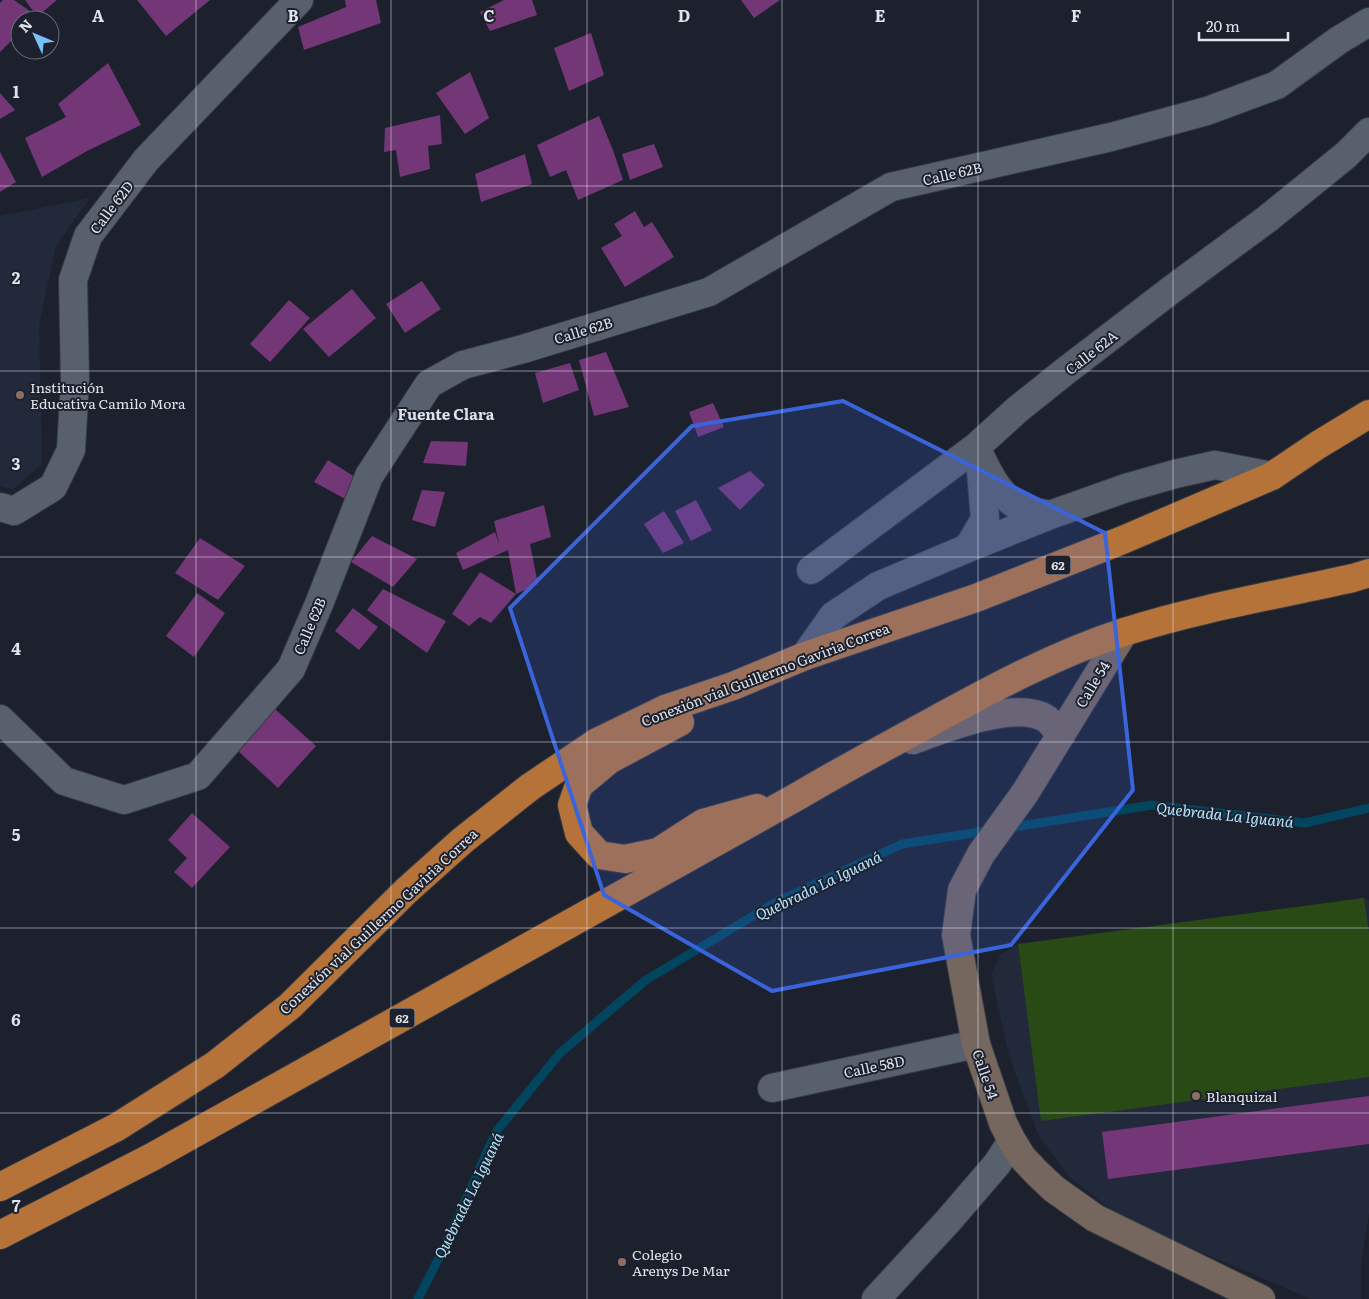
<svg xmlns="http://www.w3.org/2000/svg" width="1369" height="1299" font-family="Literata,serif">
<style>
.built{fill:#21293a}
.green{fill:#294a15}
.lines{fill:none;stroke-linecap:round;stroke-linejoin:round}
.stream{stroke:#02455f;stroke-width:9}
.building{fill:#733676}
.street-casing{stroke:#363b44;stroke-width:30}
.secondary-casing{stroke:#363b44;stroke-width:30}
.highway-casing{stroke:#363b44;stroke-width:30}
.street{stroke:#59606d;stroke-width:28}
.secondary{stroke:#75665e;stroke-width:28}
.highway{stroke:#b5733a;stroke-width:28}
.marked{fill:#3a64db;fill-opacity:0.2;stroke:#3a64db;stroke-width:4;stroke-linejoin:round}
.grid{fill:none;stroke:#dfe3eb;stroke-width:1;stroke-opacity:0.55}
.education-dot{fill:#8d6e63;stroke:#1c212d;stroke-width:2}
.labels{text-anchor:middle;dominant-baseline:central;stroke-width:4;stroke-linejoin:round;paint-order:stroke}
.shield{fill:#1c212d;stroke:#a4a9b2;stroke-width:1}
.shield-label{font-size:12px;font-weight:bold;fill:#dfe3eb}
.street-label{font-size:14px;fill:#dfe3eb;stroke:#1c212d}
.poi-label{font-size:14px;fill:#dfe3eb;stroke:#1c212d;text-anchor:start}
.neighbourhood-label{font-size:15px;font-weight:bold;fill:#dfe3eb;stroke:#1c212d}
.water-label{font-size:15px;font-style:italic;fill:#b4e4fe;stroke:#1c212d}
.grid-label{font-size:16px;text-anchor:middle;font-weight:bold;fill:#dfe3eb;stroke:#1c212d;stroke-width:4;stroke-linejoin:round;paint-order:stroke}
</style>
<rect width="100%" height="100%" fill="#1c212d"/>
<path class="built" d="M90,198l-34,48 -17,79 3,139 -29,25 -13,-3v-270z
M1364,898l5,2v314l-8,50v35h-50l-188,-80 -54,-42 -30,-40 -30,-81 -18,-81 10,-21 17,-10z"/>
<path class="green" d="M1364,898l5,35v144l-328,44 -23,-177z"/>
<g class="lines">
<path class="stream" d="M1007,828l145,-23 153,18 64,-15
M418,1299l25,-49 53,-118 64,-79 86,-73 132,-79 124,-57 90,-14"/>
</g>
<path class="building" d="M3,0h11l23,16 -12,-16h32l-24,20h-13v12l-20,20v-49z
M137,0h73l-44,36z
M345,0h31l5,23 -77,27 -6,-23 48,-20z
M504,0h28l5,15 -47,16 -10,-19z
M741,0h39l-26,18z
M591,33l13,42 -35,16 -15,-43z
M108,63l33,62 -54,26 -45,26 -17,-39 41,-21 -8,-13z
M470,72l19,46 -24,16 -29,-41z
M0,93l15,17 -15,9z
M440,115l2,29 -14,2 2,23 -30,8 -4,-27 -12,2 1,-24z
M599,116l14,34 10,30 -45,20 -12,-30 -16,7 -13,-32z
M654,144l9,23 -33,13 -8,-26z
M0,152l16,30 -16,10z
M525,154l7,30 -51,18 -6,-28z
M635,211l9,16 8,-5 22,35 -49,30 -24,-39 21,-12 -8,-12z
M422,281l19,28 -36,24 -19,-29z
M352,289l24,29 -47,39 -26,-28z
M289,300l21,18 -40,44 -20,-18z
M606,352l23,55 -35,9 -15,-56z
M570,363l9,27 -36,13 -8,-30z
M713,403l11,24 -26,10 -9,-25z
M431,441l37,1 -2,24 -43,-3z
M328,460l35,22 -14,19 -35,-19z
M750,471l15,14 -25,25 -22,-22z
M422,490l23,2 -10,35 -23,-7z
M696,500l16,30 -21,11 -16,-30z
M544,505l7,32 -21,7 8,40 -22,10 -8,-44 -45,20 -7,-17 39,-21 4,12 -5,-23z
M664,511l20,32 -21,10 -19,-29z
M372,536l45,23 -24,28 -42,-25z
M200,538l45,28 -27,34 -43,-27z
M480,572l36,22 -25,29 -11,-6 -11,9 -17,-12z
M383,589l63,32 -19,32 -60,-43z
M197,593l28,20 -31,44 -28,-21z
M353,608l25,19 -19,23 -24,-19z
M275,709l41,37 -38,42 -41,-38z
M192,813l38,34 -38,41 -18,-16 13,-14 -19,-18z
M1369,1096v48l-261,35 -6,-47z"/>
<g class="lines">
<g class="street-casing">
<path id="street" d="M976,447c11,24 24,54 51,63 7,3 16,3 23,5
M0,507l14,4 39,-24 18,-37 4,-70 -2,-100 15,-44 58,-76 153,-160
M968,548l17,-29 -4,-48 -2,-8
M811,570l165,-123 42,-38 45,-36 108,-83 96,-71 79,-64 23,-23
M805,656l28,-40 45,-30 90,-38 82,-33 76,-27 49,-14 40,-9 57,11
M0,719l64,62 60,19 74,-24 93,-107 28,-65 50,-128 60,-92 34,-19 60,-16 186,-57 182,-105 220,-50 96,-26 70,-26 62,-45 30,-18
M772,1088l204,-44
M876,1299l72,-78 49,-57 15,-23"/>
</g>
<g class="secondary-casing">
<path id="secondary" d="M1124,632l-99,161 -44,61 -19,36 -6,45 20,109 27,79 9,18 10,16 15,16 17,16 41,29 166,81
M913,740c31,-11 102,-40 132,-22 6,3 11,12 16,17"/>
</g>
<g class="highway-casing">
<path id="highway" d="M680,722l-71,38 -30,25 -7,20 7,28 20,22 26,4 33,-7 45,-29 54,-15
M0,1187l117,-60 98,-62 75,-59 116,-115 57,-51 67,-53 67,-45 68,-33 68,-23 72,-30 171,-58 149,-59 147,-63 46,-31 51,-31
M0,1235l152,-78 648,-362c40,-24 82,-46 122,-68 66,-36 131,-72 202,-95 75,-24 153,-37 229,-54l16,-5"/>
</g>
<use href="#street" class="street"/>
<use href="#secondary" class="secondary"/>
<use href="#highway" class="highway"/>
</g>
<path class="marked" d="M843,401l262,132 28,257 -122,155 -239,46 -168,-96 -94,-287 182,-182z"/>
<path class="grid" d="M196,0v1299M391,0v1299M587,0v1299M782,0v1299M978,0v1299M1173,0v1299M0,186h1369M0,371h1369M0,557h1369M0,742h1369M0,928h1369M0,1113h1369"/>
<g class="education-dot">
<circle cx="20" cy="395" r="5"/>
<circle cx="1196" cy="1096" r="5"/>
<circle cx="622" cy="1262" r="5"/>
</g>
<g class="labels">
<g class="shield">
<rect x="1045.5" y="555.5" width="25" height="19" rx="4"/>
<rect x="389.5" y="1008.5" width="25" height="19" rx="4"/>
</g>
<g class="shield-label">
<text x="1058" y="565">62</text>
<text x="402" y="1018">62</text>
</g>
<g class="street-label">
<text transform="translate(952 173) rotate(-13)">Calle 62B</text>
<text transform="translate(111 207) rotate(-53)">Calle 62D</text>
<text transform="translate(583 330) rotate(-17)">Calle 62B</text>
<text transform="translate(1091 352) rotate(-38)">Calle 62A</text>
<text transform="translate(309 626) rotate(-67)">Calle 62B</text>
<text transform="translate(765 674) rotate(-21)">Conexión vial Guillermo Gaviria Correa</text>
<text transform="translate(1092 684) rotate(-59)">Calle 54</text>
<text transform="translate(378 921) rotate(-43)">Conexión vial Guillermo Gaviria Correa</text>
<text transform="translate(874 1066) rotate(-12)">Calle 58D</text>
<text transform="translate(986 1074) rotate(71)">Calle 54</text>
</g>
<g class="poi-label">
<text x="30" y="387">Institución<tspan x="30" dy="16">Educativa Camilo Mora</tspan></text>
<text x="1206" y="1096">Blanquizal</text>
<text x="632" y="1254">Colegio<tspan x="632" dy="16">Arenys De Mar</tspan></text>
</g>
<g class="neighbourhood-label">
<text x="446" y="413">Fuente Clara</text>
</g>
<g class="water-label">
<text transform="translate(1225 814) rotate(6)">Quebrada La Iguaná</text>
<text transform="translate(818 885) rotate(-26)">Quebrada La Iguaná</text>
<text transform="translate(468 1195) rotate(-64)">Quebrada La Iguaná</text>
</g>
</g>
<g class="grid-label">
<text x="98" y="22">A</text>
<text x="293" y="22">B</text>
<text x="489" y="22">C</text>
<text x="684" y="22">D</text>
<text x="880" y="22">E</text>
<text x="1076" y="22">F</text>
<text x="16" y="98">1</text>
<text x="16" y="284">2</text>
<text x="16" y="470">3</text>
<text x="16" y="655">4</text>
<text x="16" y="841">5</text>
<text x="16" y="1026">6</text>
<text x="16" y="1212">7</text>
</g>
<g transform="translate(35 35) rotate(314)"><circle r="24" fill="#1c212d" stroke="#6a6f79"/>
<path d="M0-4L9 19L0 12L-9 19Z" fill="#79bff8"/>
<text y="-8" font-size="14" font-weight="bold" text-anchor="middle" fill="#dfe3eb">N</text>
</g>
<path d="M1199 32v8h89v-8" fill="none" stroke="#dfe3eb" stroke-width="2.5"/>
<text x="1206" y="32" font-size="15" fill="#dfe3eb" stroke="#1c212d" stroke-width="4" paint-order="stroke">20 m</text>
</svg>
